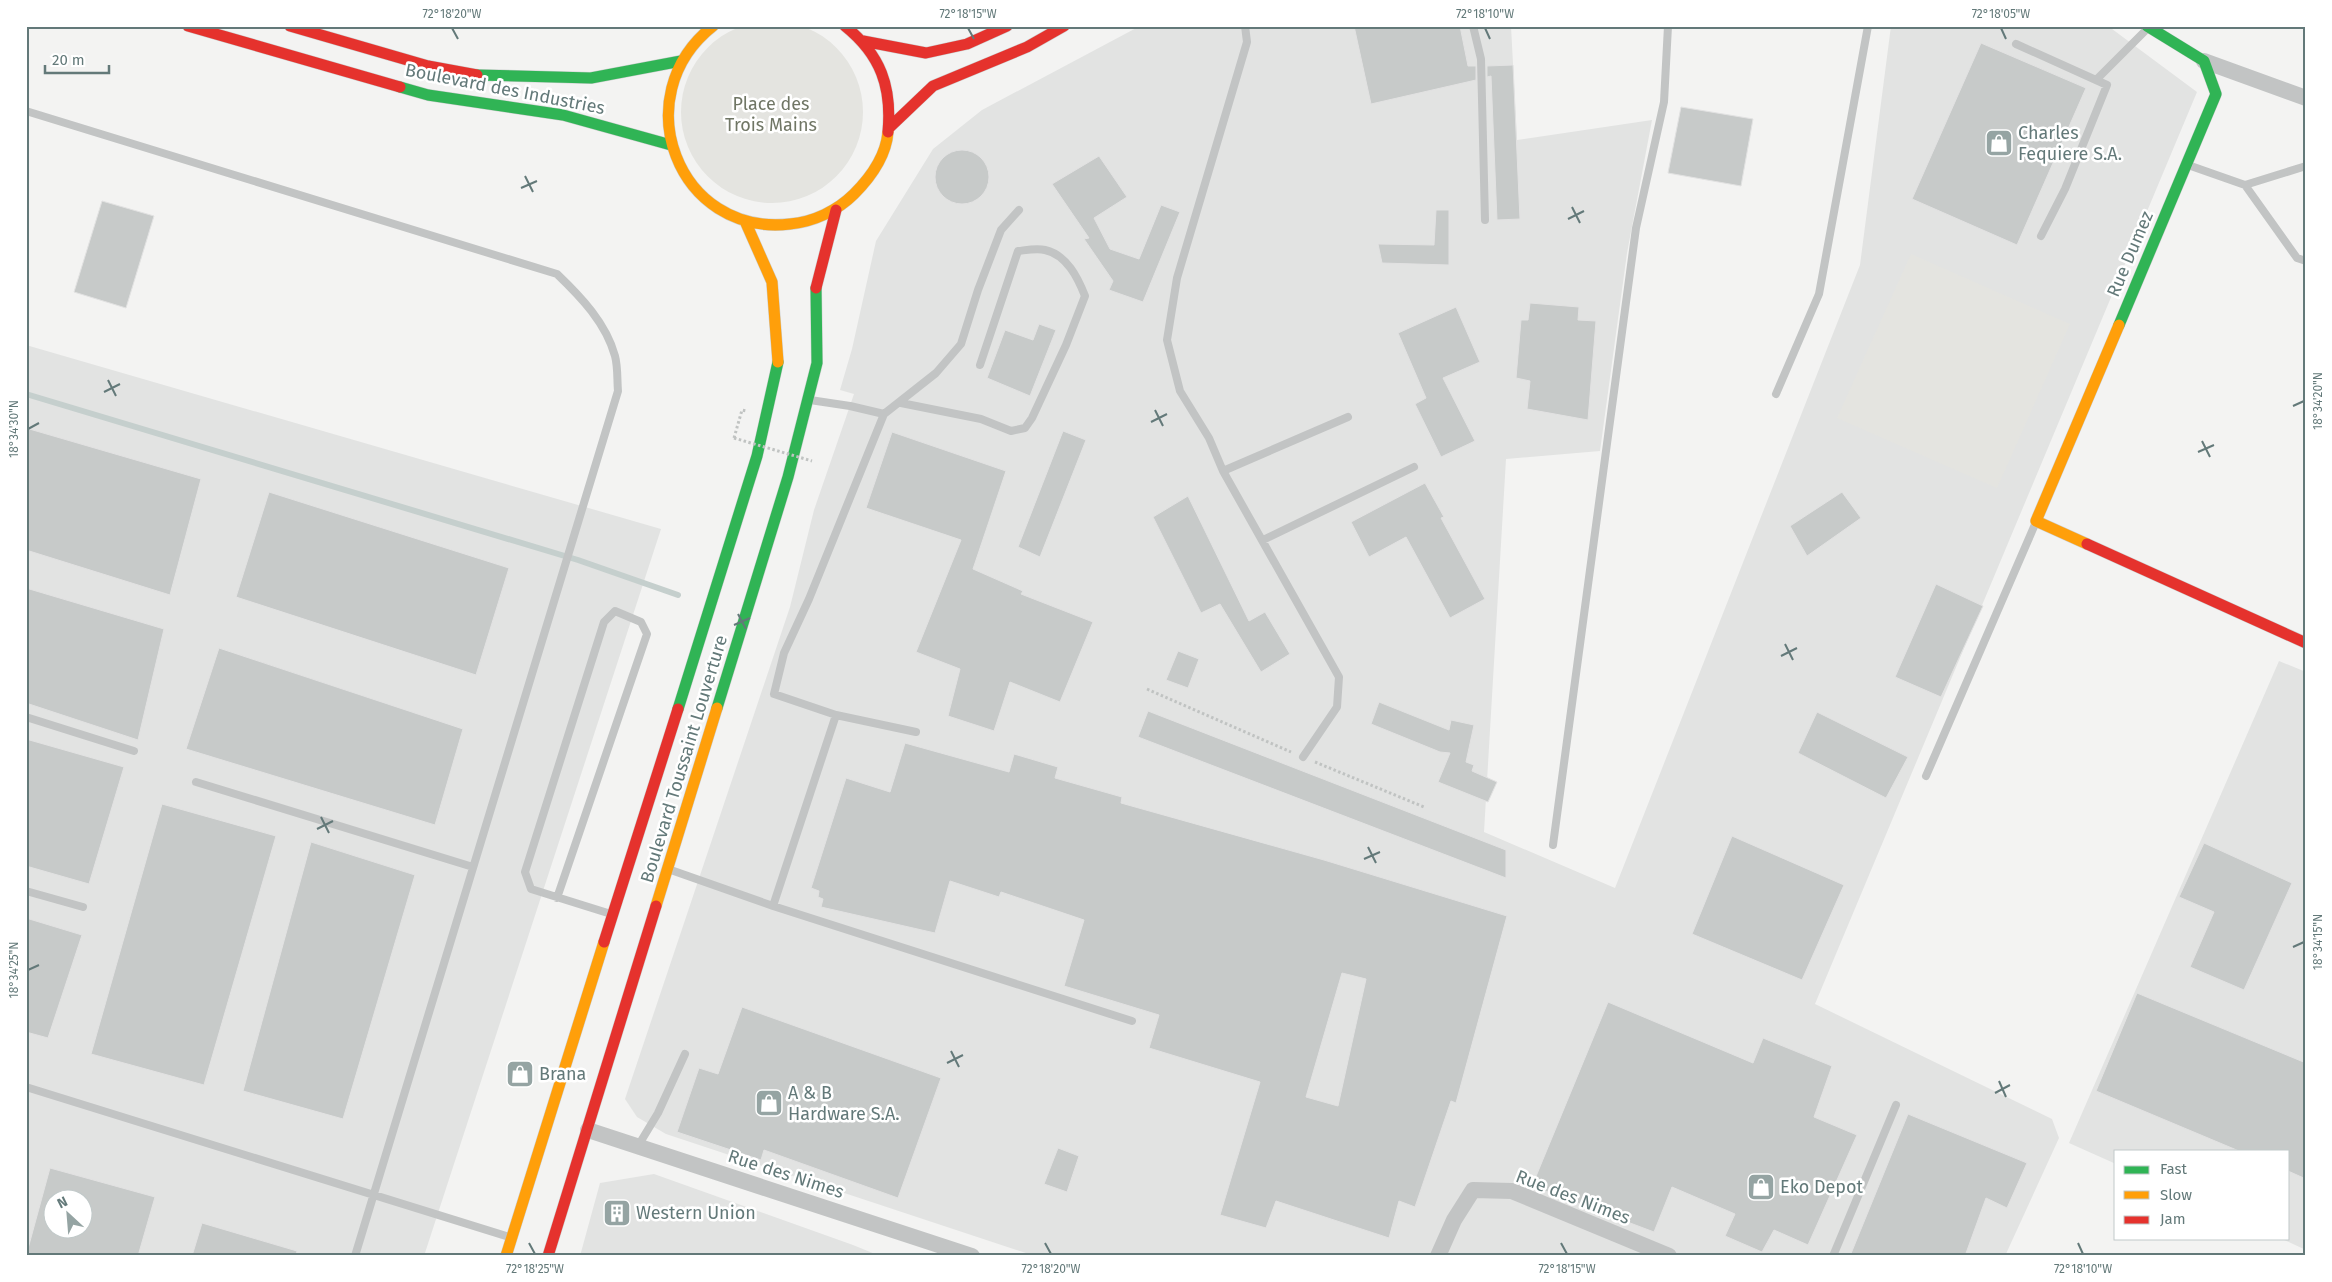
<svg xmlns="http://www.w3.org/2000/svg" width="2332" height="1282" font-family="'Fira Sans',sans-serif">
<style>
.built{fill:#e2e3e2;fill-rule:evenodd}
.green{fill:#e4e4e0}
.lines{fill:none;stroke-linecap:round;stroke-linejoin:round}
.stream{stroke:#c5cfcd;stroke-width:6}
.building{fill:#c7cac9;stroke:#e2e2e2;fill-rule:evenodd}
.fast-casing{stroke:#cccece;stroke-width:12}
.slow-casing{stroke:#cccece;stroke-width:12}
.jam-casing{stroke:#cccece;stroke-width:12}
.path{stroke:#c0c3c2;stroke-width:3;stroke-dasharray:2.5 2.5;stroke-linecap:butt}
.lane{stroke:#c2c4c4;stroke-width:8}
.street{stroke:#c2c4c4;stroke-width:16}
.fast{stroke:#30b455;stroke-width:11}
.slow{stroke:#ff9f0a;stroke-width:11}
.jam{stroke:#e5322d;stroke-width:11}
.path-bridge{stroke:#c0c3c2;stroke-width:3;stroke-dasharray:2.5 2.5;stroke-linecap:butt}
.ticks{fill:none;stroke:#637979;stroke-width:2}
.labels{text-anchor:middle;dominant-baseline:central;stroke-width:5;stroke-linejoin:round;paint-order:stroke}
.street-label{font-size:18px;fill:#637979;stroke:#fff}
.park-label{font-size:18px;fill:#707665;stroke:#fff}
.poi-label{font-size:18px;fill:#637979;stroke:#fff;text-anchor:start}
.neatline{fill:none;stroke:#637979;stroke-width:2}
.ticks-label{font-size:12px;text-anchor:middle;fill:#637979}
</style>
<rect width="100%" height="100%" fill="#f3f3f2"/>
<path class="built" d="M1140,26h371l6,114 135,-20 -25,133 -27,198 -94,8 -22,373 131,56 245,-623 31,-239h217l89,66 -382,912 237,115 7,19 -54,118h-970l-369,-122 -29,-17 -12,-18 165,-492 24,-97 40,-116 -14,-4 12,-41 24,-108 57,-92 49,-39z
M26,345l635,184 -237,727h-398zM52,1200h30v30h-30z
M2279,661l27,11v578l-26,-12h8v-87h-172v13l-47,-21z
M654,1174l199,71 27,11h-300l20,-73z"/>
<path class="green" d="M681 112a91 91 0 1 1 182 0a91 91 0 1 1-182 0Z
M1911,254l159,70 -73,164 -160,-70z"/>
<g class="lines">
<path class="stream" d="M26,394l552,166 100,35"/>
</g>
<path class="building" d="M1354,26h106l8,40h8v14l-105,24z
M1981,43l105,45 -69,157 -105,-46z
M1513,65l7,154 -23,1 -6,-144 -4,1v-11z
M1681,107l72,12 -12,67 -73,-13z
M935 177a27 27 0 1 1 54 0a27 27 0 1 1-54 0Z
M1099,156l28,41 -33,21 16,31 29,10 22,-54 19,7 -37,90 -34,-12 4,-9 -29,-42 5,-1 -37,-54z
M102,201l52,15 -28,92 -52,-16z
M1436,210h13v55l-67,-2 -4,-19 56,1z
M1530,303l49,4 -1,13 18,1 -8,99 -61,-11 3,-28 -14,-3 5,-58h7z
M1456,307l24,55 -37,16 32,63 -34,16 -26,-53 11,-6 -28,-65z
M1039,324l17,6 -26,66 -43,-18 18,-48 28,10z
M26,428l175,51 -31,116 -144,-45z
M1063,431l23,9 -46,117 -22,-10z
M892,432l114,39 -33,98 50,22 -2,3 72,28 -33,80 -50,-20 -16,49 -46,-15 12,-47 -44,-17 45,-112 -95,-32z
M1425,483l19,34 -3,1 44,81 -35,19 -44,-81 -37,20 -18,-35z
M269,492l240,76 -33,107 -240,-78z
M1842,492l19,26 -54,38 -17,-30z
M1188,496l61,125 16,-9 25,42 -29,18 -41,-68 -19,9 -48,-96z
M1936,584l47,22 -42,91 -46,-20z
M26,588l138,41 -26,111 -112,-37z
M219,648l244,81 -28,96 -249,-76z
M1178,651l21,8 -11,29 -22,-8z
M1379,702l70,28 2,-10 23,5 -8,37 8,3 -2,6 25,11 -9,20 -50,-20 12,-29 -10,-1 -69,-28z
M1148,711l358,139v28l-368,-141z
M1817,712l91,45 -22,41 -88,-45z
M26,739l98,28 -35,117 -63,-18z
M905,743l104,29 5,-18 44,13 -3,11 67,19 -1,6 203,57 183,56 -51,187 -5,-2 -36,106 -16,-6 -10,37 -113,-37 -10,27 -46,-13 40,-133 -111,-34 10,-33 -95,-29 20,-66 -83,-28 -2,5 -49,-16 -15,52 -114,-26 2,-8 -5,-2 1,-6 -8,-3 35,-110 44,14zM1342,973l24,6 -28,127 -32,-9z
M162,804l114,32 -72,249 -113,-31z
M1732,836l112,49 -42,95 -110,-46z
M311,842l104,33 -72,244 -100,-28z
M2204,843l88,40 -48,107 -54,-23 24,-55 -35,-15z
M26,918l56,17 -34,103 -22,-6z
M2137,993l169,70v116l-18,-8v-20h-49l-143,-60z
M1608,1002l145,61 10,-25 69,28 -18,51 43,18 -49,110 -34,-15 -12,22 -37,-16 10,-22 -63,-27 -18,45 -122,-46z
M742,1007l199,71 -43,120 -134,-48 -3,10 -84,-28 22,-64 19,6z
M1908,1114l119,49 -20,45 -21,-10 -21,58h-115z
M1058,1148l21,8 -12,36 -23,-8z
M50,1168l105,29 -17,59h-112zM52,1200h30v30h-30z
M607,1202l20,1 -1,20 -19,-1z
M202,1223l95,28 -1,5h-104z"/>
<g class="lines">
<g class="fast-casing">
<path id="fast" d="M477,75l114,3 90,-17
M400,87l28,8 135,20 108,30
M2119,325l97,-231 -12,-33 -57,-35
M717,708l71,-231 29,-114 -1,-75
M678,709l79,-253 21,-94"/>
</g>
<g class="slow-casing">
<path id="slow" d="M713,26c-89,70 -35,211 77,198 23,-2 47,-13 64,-30 16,-16 32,-38 34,-62
M745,221l27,61 6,80
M2087,544l-51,-23 83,-196
M656,906l61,-198
M506,1256l98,-314"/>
</g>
<g class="jam-casing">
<path id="jam" d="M188,26l212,61
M290,26l138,40 49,9
M845,26c36,29 47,61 43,106
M863,41l63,12 41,-9 40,-18
M890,127l43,-41 94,-39 37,-21
M816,288l20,-78
M2087,544l219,99
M604,942l74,-233
M548,1256l108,-350"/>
</g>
<path class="path" d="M734,438l8,-28 5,1
M1147,689l144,63
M1315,762l109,45"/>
<path class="lane" d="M1245,26l2,16 -70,236 -10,62 13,51 29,47 14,33 116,206 -2,30 -34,50
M1473,26l8,33 4,161
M2016,44l91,41 -42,104 -24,47
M2096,80l52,-52
M26,111l531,163c24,23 49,49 58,82 3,11 2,24 3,35l-263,865
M2188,165l57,20 52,73 9,3
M2245,185l61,-19
M1776,394l43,-100 49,-268
M810,400l40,6 34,8
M901,403l80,16 30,12 14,-3 7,-10 34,-73 19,-49c-7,-18 -18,-41 -40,-46 -8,-2 -18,0 -27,1l-38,114
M1223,471l125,-54
M1263,540l151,-73
M26,717l108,34
M916,732l-80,-17 -62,-21 10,-41 25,-54 75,-185 52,-41 25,-29 17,-54 23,-60 18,-20
M1926,776l110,-254
M196,782l277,85
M1553,845l83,-617 28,-126 4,-76
M668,869l105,37 359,115
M26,891l57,16
M557,898l90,-264 -6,-12 -26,-11 -11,11 -79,250 6,17 80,25
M773,906l63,-191
M26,1087l483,150
M638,1146l20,-33 27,-59
M1833,1256l63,-151"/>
<path class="street" d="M2204,61l102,37
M588,1130l384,126
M1438,1256l16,-36 19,-30 39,1 157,65"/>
<use href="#fast" class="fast"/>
<use href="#slow" class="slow"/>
<use href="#jam" class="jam"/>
<path class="path-bridge" d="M734,438l78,23"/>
</g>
<path class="ticks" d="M452,28l6,11M968,28l6,11M1485,28l5,11M2001,28l5,11M525,176l8,16M521,188l16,-7M1572,207l8,16M1568,219l16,-8M108,380l8,16M104,392l16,-8M2293,406l11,-5M1155,410l8,16M1151,422l16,-8M28,429l11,-6M2202,441l8,16M2198,452l16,-7M738,614l8,15M734,625l16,-7M1785,644l8,16M1781,656l16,-8M321,817l8,16M317,829l16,-8M1368,847l8,16M1364,859l16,-7M2293,947l11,-5M28,970l11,-5M951,1051l8,16M947,1063l16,-8M1999,1081l7,16M1995,1093l15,-8M529,1243l6,11M1045,1243l6,11M1561,1243l6,11M2078,1243l5,11"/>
<defs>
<g id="shop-square" transform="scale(1.4375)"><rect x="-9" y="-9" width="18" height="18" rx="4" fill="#95a4a3" stroke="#fff"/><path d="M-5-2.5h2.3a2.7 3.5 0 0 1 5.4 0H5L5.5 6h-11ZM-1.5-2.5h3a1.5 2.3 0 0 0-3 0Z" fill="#fff"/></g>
<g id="building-square" transform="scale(1.4375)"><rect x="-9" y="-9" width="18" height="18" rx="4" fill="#95a4a3" stroke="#fff"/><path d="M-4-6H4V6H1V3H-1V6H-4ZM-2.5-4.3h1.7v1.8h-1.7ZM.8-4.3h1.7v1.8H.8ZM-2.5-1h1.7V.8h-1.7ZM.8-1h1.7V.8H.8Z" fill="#fff"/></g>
</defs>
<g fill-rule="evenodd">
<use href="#shop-square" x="1999" y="143"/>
<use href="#shop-square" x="520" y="1074"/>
<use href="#shop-square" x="769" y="1103"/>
<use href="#shop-square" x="1761" y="1187"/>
<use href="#building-square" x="617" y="1213"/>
</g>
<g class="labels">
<g class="street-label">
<text transform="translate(505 89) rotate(11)">Boulevard des Industries</text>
<text transform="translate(2130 254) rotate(-67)">Rue Dumez</text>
<text transform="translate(684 759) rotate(-73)">Boulevard Toussaint Louverture</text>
<text transform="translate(786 1174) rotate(18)">Rue des Nimes</text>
<text transform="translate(1573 1197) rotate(21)">Rue des Nimes</text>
</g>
<g class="park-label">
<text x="771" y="104">Place des<tspan x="771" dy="21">Trois Mains</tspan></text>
</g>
<g class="poi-label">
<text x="2018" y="133">Charles<tspan x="2018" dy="21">Fequiere S.A.</tspan></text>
<text x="539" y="1074">Brana</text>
<text x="788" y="1093">A &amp; B<tspan x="788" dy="21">Hardware S.A.</tspan></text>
<text x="1780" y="1187">Eko Depot</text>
<text x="636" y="1213">Western Union</text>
</g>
</g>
<rect width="2332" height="1282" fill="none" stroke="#ffffff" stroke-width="55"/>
<rect x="2114" y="1150" width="175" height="90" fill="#ffffff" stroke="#c1c9c9"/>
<rect x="2124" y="1166" width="25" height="8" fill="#30b455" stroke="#c1c9c9"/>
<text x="2160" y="1174" font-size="15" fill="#637979">Fast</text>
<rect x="2124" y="1191" width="25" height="8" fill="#ff9f0a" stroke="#c1c9c9"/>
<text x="2160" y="1200" font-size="15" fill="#637979">Slow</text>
<rect x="2124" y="1216" width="25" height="8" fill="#e5322d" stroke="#c1c9c9"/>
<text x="2160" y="1224" font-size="15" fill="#637979">Jam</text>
<g transform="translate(68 1214) rotate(334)"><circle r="24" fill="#ffffff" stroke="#c1c9c9"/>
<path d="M0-4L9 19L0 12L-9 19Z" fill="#95a4a3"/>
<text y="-8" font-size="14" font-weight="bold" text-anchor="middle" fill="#637979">N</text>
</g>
<path d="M45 65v8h64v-8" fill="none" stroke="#637979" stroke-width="2.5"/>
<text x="52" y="65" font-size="15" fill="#637979" stroke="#ffffff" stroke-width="4" paint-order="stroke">20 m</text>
<rect x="28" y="28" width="2276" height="1226" class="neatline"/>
<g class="ticks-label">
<text x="452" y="18">72°18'20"W</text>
<text x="968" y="18">72°18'15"W</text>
<text x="1485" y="18">72°18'10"W</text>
<text x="2001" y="18">72°18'05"W</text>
<text transform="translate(2318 401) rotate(-90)" y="4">18°34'20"N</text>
<text transform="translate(14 429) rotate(-90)" y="4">18°34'30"N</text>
<text transform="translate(2318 942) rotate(-90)" y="4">18°34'15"N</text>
<text transform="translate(14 970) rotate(-90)" y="4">18°34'25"N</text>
<text x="535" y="1273">72°18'25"W</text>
<text x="1051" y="1273">72°18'20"W</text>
<text x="1567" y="1273">72°18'15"W</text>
<text x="2083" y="1273">72°18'10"W</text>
</g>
</svg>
